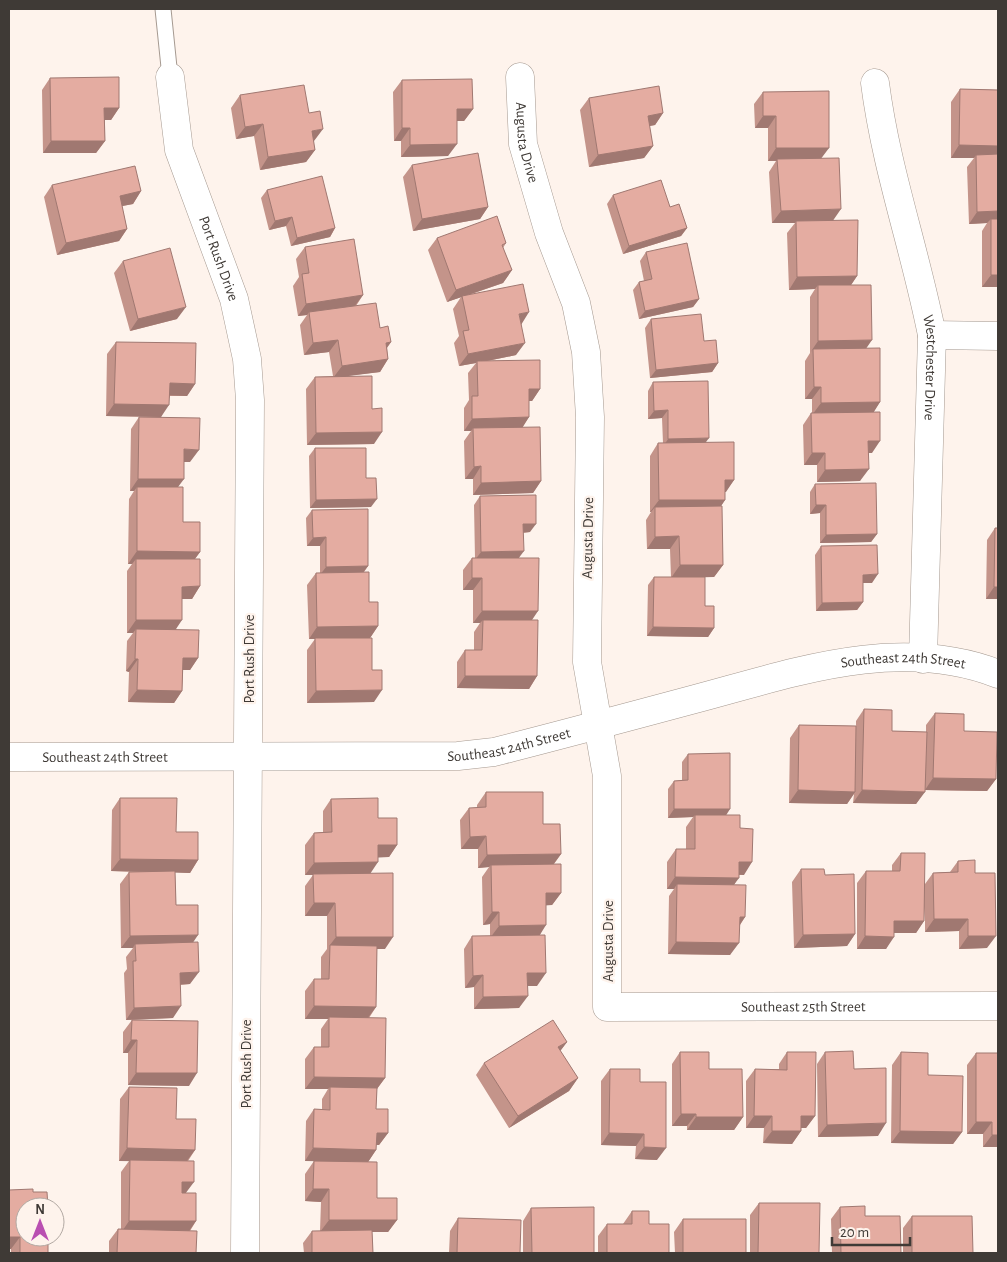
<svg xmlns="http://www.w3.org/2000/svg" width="1007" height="1262" font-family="'Alegreya Sans',sans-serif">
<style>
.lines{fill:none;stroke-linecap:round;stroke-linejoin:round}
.service-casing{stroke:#a59990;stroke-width:17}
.minor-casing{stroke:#a59990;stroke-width:29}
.service{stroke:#fff;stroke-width:15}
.minor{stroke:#fff;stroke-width:28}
.wall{fill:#c4948a}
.shaded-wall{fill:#a07871}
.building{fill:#e4aca1;stroke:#a07871}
.labels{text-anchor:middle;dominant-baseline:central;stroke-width:4.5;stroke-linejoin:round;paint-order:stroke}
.street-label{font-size:15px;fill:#3f3a36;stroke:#fef3ec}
</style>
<rect width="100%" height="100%" fill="#fef3ec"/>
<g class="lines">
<g class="service-casing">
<path id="service" d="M163,9l7,68"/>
</g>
<g class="minor-casing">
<g id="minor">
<path id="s1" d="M170,77l9,73 55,149 13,60 3,41 -5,853"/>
<path id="s2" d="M520,77l3,67 26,89 27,70 10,49 4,65 -3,245 20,114v231l391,-1"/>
<path id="s3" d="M875,83c11,86 40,166 57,252l-9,324"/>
<path d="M932,335l66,1"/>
<path id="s4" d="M9,757l449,-1 36,-4c67,-17 134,-35 201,-53 98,-26 203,-64 303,-25"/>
</g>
</g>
<use href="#service" class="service"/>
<use href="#minor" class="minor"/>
</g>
<path class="wall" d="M50,78l69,30 -8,12h-6v21l-9,12h-53l-1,-63z
M402,80l71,29 -9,12h-7l-9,35 -47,1v-16h-7l-1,-49z
M960,89l38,1v197h-16v-56l5,-8 -18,1 -2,-57 7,-9h-23v-56z
M763,92l59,67 11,61 24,56 -6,9 15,63 14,54 -7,10 -1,41h-4l-8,28 -43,1v-17h-13l-1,-40 8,-12h1v-14h-7v-38l5,-8v-56l5,-8 -26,1 -2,-57 8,-10h-23l-3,-51 7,-11h-8v-33h-13l-1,-24z
M240,95l69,18 5,28 -1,1 2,8 -9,12 -46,8 -6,-34 -18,3 -5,-31z
M589,98l74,15 -8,12 -6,1 4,20 -9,12 -55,9 -9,-57z
M412,165l76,42 -8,12 -67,12 -10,-54z
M52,185l89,6 -8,13 -11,2 5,23 -8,12 -62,14 -13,-58z
M267,190l68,38 -5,9 -39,9 -5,-20 -17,4 -8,-32z
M613,195l57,12 17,21 -6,8 -58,18 -16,-50z
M437,238l69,5 -3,5 9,22 -9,13 -37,13 55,28 -5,31 -29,6 53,28 -8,12h-3v16l-7,10 19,54 -8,12 -60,2v-16h-8l-1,-38 7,-10h-7v-23l5,-8 -1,-27 8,-10 -17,3 -5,-23 5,-7 -6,-27 8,-12 -14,5 -19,-52z
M305,247l58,48 -7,11 24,22 11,14 -4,6 1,11 -8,13 -35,4 27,33 2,35 -67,1 -1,-56 9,-12 18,-1 -4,-24 -25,3 -4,-30 7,-10 -9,1 -5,-30 6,-9 -3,-18z
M646,252l53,47 -6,8 -54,12 -6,-29 6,-8 5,-1 -4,-20z
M123,261l54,58 -47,12 -16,-58z
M651,319l53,22 14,22 -6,9 -62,6 -5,-50z
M116,342l79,42 -8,12h-17l-9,21 29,45h-6l-6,25 5,35 17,30 -5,7 5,27 -8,13h-10l-6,30 22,29 -8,12h-7l-1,21 -8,12 -46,-1 1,-30 -3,-1 1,-30 6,-8h-6v-62l5,-7h-4l1,-65 5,-8h-4l1,-62 8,-12h21l-54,-1 1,-62z
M653,382l52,61 29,37 -9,12v8l-4,6 2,59 -9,12h-20l20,51 -6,9 -61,-1 1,-51 6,-8h17l-1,-28h-23l-1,-29 5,-8h-1v-56l8,-13h5l-1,-25 -14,1v-28z
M315,448l51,30 5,29 -61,1 -1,-52z
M815,484l62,50 -6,8 -51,1v-30l-10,1v-22z
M480,496l50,36 -7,1 -4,25 13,62 5,56 -8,13 -72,-1v-26l8,-12h9v-18l6,-9h-7v-33h-10v-20l9,-12h3l-1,-53z
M312,510l56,56 -4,6 5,30 9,24 -8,12 4,64 -67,1v-53l8,-11h-6l-2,-54 9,-12h4v-27h-13l-1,-28z
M995,528h3v71h-12l1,-59z
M821,546l51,37h-9v19l-6,8 -41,1 -1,-56z
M864,709l28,22 34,1v-7l9,-12 29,18 32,48 -9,12 -62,-1 -9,14 -63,-1 1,-9 -7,10 -58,-1 1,-65 9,-13 57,1v-5z
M688,754l38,61 14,13 4,47h-5l-5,10 11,32 -5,8 -10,30 -62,-1 1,-58 5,-7h-7v-27l9,-13h10v-22l7,-10 -25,1v-29l6,-8 8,-1v-18z
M486,792l57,32 18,30 -7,10 7,29 -9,12h-6l-6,30 -3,51h-10l-8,22 -45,1v-22l-9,1 -1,-39 8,-13h18v-12l-7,1 -1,-48 7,-10 -11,1v-19h-17l-1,-29 9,-12h8v-3z
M120,798l56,34 22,28 -8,13 -15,-1 1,33 17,37 -3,42 -10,1 -7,33 -47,2 -2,-47 3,-4 -1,-12 7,-9h-12l-1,-64 9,-12h10l-28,-1 1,-61z
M331,799l47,19 19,27 -8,12h-11l-8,16 15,76h-8l-1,58 -7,11 16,60 -8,11 -1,20 12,24 -9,12h-3v5l-8,12 9,36 20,22 -9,12h-16l1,21h-69l-1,-10 9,-12h8l1,-29 -16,-1v-27l9,-13h14h-23l1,-40 8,-12h8v-10l6,-10h-23v-30l9,-12h7v-18l7,-10h-23v-28l9,-12h7v-22l6,-8v-33h-22v-30l8,-11h-8v-30l9,-12 9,-1v-21z
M901,853l24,31 8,-11 17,-1 8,-11 17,12 12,75 -28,1v-18l-34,1v-25l-1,14 -8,12h-22l-8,16h-29v-66l9,-12h26v-6z
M801,869l24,6 30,59 -8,12 -53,2 -2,-66z
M132,1020l57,66 -61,-1v-32h-5v-21z
M567,1042l-7,9 18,27 -9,13 -60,37 -33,-53 8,-12z
M680,1052l29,17 34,48 -9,13h-47v-4h-15v-62z
M787,1052l28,64 -9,12h-5v3l-9,13 -29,-1 1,-15h-18v-47l9,-12h24v-5z
M825,1052l29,17 24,67 -60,1 -1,-73z
M901,1052l27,23 34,57 -9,12 -62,-1 1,-78z
M976,1053l22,94h-15v-13h-16v-69z
M610,1069l30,13 17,78 -22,-1 1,-13 -35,-1v-64z
M129,1087l47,32 19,31 -7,11 -2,32 10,28 -6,10 6,22h-87v-12l9,-12h3v-57l8,-11h-10l1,-62z
M9,1190l39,63h-37z
M759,1203l60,50h-69v-38z
M840,1207l25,9 36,37h-69l-1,-34z
M531,1208l63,45h-71v-32z
M632,1211l17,13 20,29h-71v-17l9,-12h16z
M912,1216l61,37h-70v-25z
M458,1218l62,35h-71l1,-22z
M683,1219l63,34h-71l-1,-21z"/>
<path class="shaded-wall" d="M104,108h15l-8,12h-15z
M457,109h16l-9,12h-16z
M663,113l-8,12 -16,3 9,-12z
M763,116h13l-8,12h-13z
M263,124l-9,12 -18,3 9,-12z
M402,128h8l-9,13h-7z
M323,129l-9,12 -11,2 9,-12z
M51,141h54l-9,12h-53z
M457,144l-9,12 -47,1 9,-12z
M959,145l39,1v12l-22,-3 -2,3h-23z
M653,146l-9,12 -55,9 9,-12z
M776,148h53l-9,12 -52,1z
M315,150l-9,12 -46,8 8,-13z
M141,191l-8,13 -21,4 8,-12z
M488,207l-8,12 -67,12 9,-12z
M841,209l-9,13 -36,-1 -1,2h-23l9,-12z
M998,211v12l-7,-4 -4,4 -18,1 8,-12z
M292,217l-6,9 -17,4 6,-9z
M335,228l-5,9 -39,9 6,-8z
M687,228l-6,8 -58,18 6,-8z
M127,229l-8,12 -62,14 9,-12z
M512,270l-9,13 -56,19 9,-12z
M991,275h7v12h-16z
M857,276l-8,12 -31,-3 -3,4 -26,1 8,-13z
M363,295l-9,12 -45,5 -2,3 -9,1 8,-12z
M699,299l-6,8 -54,12 6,-8z
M186,307l-9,12 -47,12 8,-12z
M529,312l-8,13 -2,-11z
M338,340l-9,12 -25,3 9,-12z
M872,340l-9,13 -50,-4 -3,4 8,-12z
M391,342l-9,12 4,-11z
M525,343l-9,12 -39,8v-2l-1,2 -17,3 9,-12z
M388,359l-8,13 -47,6 9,-12z
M718,363l-6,9 -62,6 6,-8z
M170,383l25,1 -8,12 -26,-1z
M814,387h7l-9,12h-7z
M529,389h11l-8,12h-11z
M880,402l-8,13h-60l9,-12z
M114,404l55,1 -8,12 -55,-1z
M668,410l-6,8 -14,1 6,-8z
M529,417l-8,13 -48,-2 -2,3h-7l8,-12z
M382,432l-8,12 -67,1 9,-12z
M709,438l-6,8 -40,1 5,-8z
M868,441h12l-8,12h-12z
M184,449l15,1 -9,12h-14z
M812,453h13l-8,12h-13z
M481,466l-8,13h-8l9,-12z
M869,469l-9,12 -43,1 8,-12z
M138,479h46l-9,12 -38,-4 -3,4h-4z
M725,480h9l-8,12h-9z
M541,481l-8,12 -60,2 8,-12z
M377,499l-6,8 -61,1 6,-8z
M659,500h66l-8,12 -62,-5 -4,5h-1z
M816,505h10l-6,8 -10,1z
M523,524h13l-6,8 -13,1z
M877,534l-6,8 -51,1 6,-8z
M679,536l-9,13h-23l8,-12z
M326,537l-6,9h-13l6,-8z
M137,551l63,1 -9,12 -55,-5 -4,5h-4z
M524,551l-6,8 -43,1 6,-8z
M680,565h43l-9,12 -43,1z
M368,566l-6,8 -42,1 6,-8z
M878,574l-6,9h-15l6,-8z
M472,578h10l-9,12h-10z
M200,586l-8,13h-18l8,-12z
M994,587h4v12h-12z
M863,602l-6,8 -41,1 6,-8z
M482,611h56l-8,12 -47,-3 -3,3h-7z
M136,620h46l-8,12 -38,-3 -3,4h-6z
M378,626l-8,12 -61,1 8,-12z
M653,627l61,1 -6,9 -61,-1z
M183,658h15l-8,12h-15z
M135,659h3l-9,13 -3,-1z
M465,676h72l-8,13 -72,-1z
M137,690l45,1 -8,12 -46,-1z
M382,690l-8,12 -67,1 9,-12z
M933,778l63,1 -9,12 -62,-1z
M798,790l57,2 -8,12 -58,-1z
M862,790l63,2 -9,12 -63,-1z
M674,809h56l-5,8 -30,-2 -2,2 -25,1z
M486,836l-8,13h-17l9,-12z
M378,845h19l-8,12 -20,1z
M561,854l-9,12 -61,-1 -2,2 -11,1 9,-13z
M120,859l78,1 -8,13 -79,-2z
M378,862l-8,12 -65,1 9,-12z
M739,862h13l-8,13 -13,-1z
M675,877l64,1 -9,12 -53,-6 -3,5h-7z
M546,893h15l-9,12 -15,1z
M314,903h21l-8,13h-22z
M492,912h7l-9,12 -7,1z
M740,917h5l-8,12z
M934,919h34l-9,12 -34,1z
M894,921h30l-8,12h-30z
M546,925l-8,13h-48l9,-12z
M855,934l-8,12 -53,2 9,-13z
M198,935l-8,12 -55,-3 -2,4h-12l9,-12z
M865,936l29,1 -8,12h-29z
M968,936h28l-9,12 -28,1z
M336,937h57l-8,12h-55v-4z
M676,942l63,1 -9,12 -62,-1z
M199,972l-9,12 -19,1 9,-12z
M527,973h19l-9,13h-19z
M483,975l-9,12 -9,1 8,-12z
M528,996l-9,12 -45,1 9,-12z
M181,1006l-8,12 -47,2 8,-12z
M314,1006l62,1 -9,12 -38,-2 -1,2h-23z
M131,1040h6l-9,13h-5z
M567,1042l-9,12v-7z
M136,1073h61l-8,13 -61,-1z
M314,1077l71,1 -9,12 -46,-3 -2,2h-23z
M578,1078l-9,13 -60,37 9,-12z
M681,1114h15l-9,12h-15z
M754,1116h18l-8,12h-18z
M801,1116h14l-9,12h-14z
M696,1117h47l-9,13h-47z
M976,1122h16l-9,12h-16z
M886,1123l-8,13 -60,1 9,-12z
M772,1131h29l-9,13 -29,-1z
M900,1131l62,1 -9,12 -62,-1z
M377,1133h11l-9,12h-11z
M609,1133l35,1 -8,12 -35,-1z
M992,1135h6v12h-15z
M644,1147l22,1 -9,12 -22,-1z
M127,1148l68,2 -9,12 -67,-1z
M313,1148l63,2 -8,12 -63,-1z
M182,1182h12l-9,12h-11z
M313,1189h16l-8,13 -16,-1z
M329,1220h68l-9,12h-68z
M129,1221h67l-9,13 -66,-1z
M9,1237h11l-9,12h-2z"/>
<path class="building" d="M119,77v31h-15l1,33h-54l-1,-63z
M472,79l1,30h-16v35l-47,1v-17h-8v-48z
M304,85l5,28 11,-2 3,18 -11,2 3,19 -47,7 -5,-33 -18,3 -5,-32z
M659,86l4,27 -15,3 5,30 -55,9 -9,-57z
M960,89l38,1v56l-39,-1z
M829,91v57h-53v-32h-13v-24z
M478,153l10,54 -66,12 -10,-54z
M998,154v57l-21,1 -1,-57z
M839,158l2,51 -60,2 -4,-52z
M135,166l6,25 -21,5 7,33 -61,14 -14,-58z
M322,176l13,52 -38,10 -5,-21 -17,4 -8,-31z
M661,180l9,27 9,-3 8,24 -58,18 -16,-51z
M497,216l9,27 -4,2 10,25 -56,20 -19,-52z
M991,219h7v56h-7z
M858,220l-1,56 -60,1 -1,-56z
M354,239l9,56 -57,9 -4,-30 7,-1 -4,-26z
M687,243l12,56 -54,12 -6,-29 13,-3 -6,-27z
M170,248l16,59 -48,12 -15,-58z
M523,284l6,28 -10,2 6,29 -57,11 -5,-23 6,-1 -7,-34z
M818,285h53l1,55 -54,1z
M376,303l4,25 8,-2 3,16 -5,1 2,16 -46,7 -4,-26 -25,3 -4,-31z
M701,314l3,27 12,-1 2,23 -62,7 -5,-51z
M116,342l80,1 -1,41 -25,-1 -1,22 -55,-1z
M880,348v54l-59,1v-16h-7l-1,-38z
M540,360v29h-11v28l-57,2v-23h6l-1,-35z
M372,376v33l10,-1v24l-66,1 -1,-56z
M708,381l1,57 -41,1v-29l-14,1 -1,-29z
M880,412v29h-12l1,28 -44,1v-17h-13l-1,-40z
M139,417l61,1 -1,32 -15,-1v30h-46z
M540,427l1,54 -60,2v-17l-7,1 -1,-39z
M734,442v38h-9v20h-66l-1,-57z
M315,448h51v30h10l1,21 -61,1z
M876,483l1,51 -51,1v-30h-10l-1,-21z
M137,487h46v35h17v30l-63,-1z
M536,495v29h-13l1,27 -43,1 -1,-56z
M722,506l1,59h-43l-1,-29 -24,1v-30z
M368,509v57l-42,1v-30l-13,1 -1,-28z
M995,528h3v59h-4z
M877,545l1,29 -15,1v27l-41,1 -1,-57z
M472,558h67l-1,53h-56v-33h-10z
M136,559h64v27l-18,1v33h-46z
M369,572v30h9v24l-61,1 -1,-54z
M654,577h51v29h9v22l-61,-1z
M483,620h55l-1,56h-72v-26h17z
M136,629l63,1 -1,28h-15l-1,33 -45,-1 1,-31h-3z
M315,638h57v32h10v20l-66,1z
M864,709l28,1v21l35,1 -2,60 -63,-2z
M935,713l29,1v17l33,1 -1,47 -63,-1z
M799,725l57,1 -1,66 -57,-2z
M730,753v56h-56v-28l14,-1v-26z
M486,792h57v32h17l1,30 -74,1 -1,-19 -16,1 -1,-29 17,-1z
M120,798h57l-1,34h22v28l-78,-1z
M378,798v20h19v27h-19v17l-64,1v-30l18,-1 -1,-33z
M695,815h45v13l13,1 -1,33h-13v16l-64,-1 1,-28h19z
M901,853h24l-1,68h-30v16l-29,-1 1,-65h34z
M975,860v13h20l1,63h-28v-17h-34l-1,-46 25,-1v-11z
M561,864v29h-15v32l-47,1v-14h-7l-1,-47z
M801,869h23l1,6 29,-1 1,60 -52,1z
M175,871l1,34h22v30l-68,1 -1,-64z
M393,873v64h-57l-1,-34h-21l-1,-29z
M677,884l69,1 -1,32h-5l-1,26 -63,-1z
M545,935l1,38h-19l1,23 -45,1v-22l-10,1 -1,-40z
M198,942l1,30 -19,1 1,33 -47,2 -1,-47h3l-1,-17z
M330,945l47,1 -1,61 -62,-1v-27h15z
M329,1017l57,1 -1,60 -71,-1v-30h15z
M132,1020l66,1 -1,52h-61l1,-33h-6z
M553,1020l14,22 -9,5 20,31 -60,38 -34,-53z
M853,1051l1,18 32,-1v55l-59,2 -2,-73z
M680,1052h29v17h33l1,48h-47v-3h-15z
M787,1052h29l-1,64h-14v15h-29v-15h-18l1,-47 32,1z
M901,1052l27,1v22l35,1 -1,56 -62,-1z
M976,1053h22v82h-6v-13h-16z
M610,1069h30v13h26v66l-22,-1v-13l-35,-1z
M129,1087l48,1 -1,31h20l-1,31 -68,-2z
M330,1087l47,1 -1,21h12v24h-11l-1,17 -63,-2 1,-39 16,1z
M130,1160l64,1v21h-12v11h14v28h-67z
M314,1161l63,1v36h20v22h-68v-31h-16z
M33,1189v3h14l1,15h-23v30h23v16h-28v-16h-11v-47z
M759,1203h61l-1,50h-61z
M865,1206v10h35l1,37h-60l-1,-46z
M594,1207v46h-62l-1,-45z
M632,1211h17v13h20v29h-62v-29h25z
M912,1216h60l1,37h-61z
M458,1218l63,2 -1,33h-63z
M683,1219h63v34h-63z
M118,1229l79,2 -1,22h-79z
M372,1230l1,23h-61v-22z"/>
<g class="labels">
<g class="street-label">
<text stroke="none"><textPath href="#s2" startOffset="66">Augusta Drive</textPath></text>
<text stroke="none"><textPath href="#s1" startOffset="189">Port Rush Drive</textPath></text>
<text stroke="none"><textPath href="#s3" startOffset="291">Westchester Drive</textPath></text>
<text transform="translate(588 538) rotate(-89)">Augusta Drive</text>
<text transform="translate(249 659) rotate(-90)">Port Rush Drive</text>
<text stroke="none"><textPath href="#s4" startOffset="906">Southeast 24th Street</textPath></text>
<text stroke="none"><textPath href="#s4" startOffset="501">Southeast 24th Street</textPath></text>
<text stroke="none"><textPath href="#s4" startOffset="96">Southeast 24th Street</textPath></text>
<text transform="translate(608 941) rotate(-90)">Augusta Drive</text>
<text stroke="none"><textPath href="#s2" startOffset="1138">Southeast 25th Street</textPath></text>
<text transform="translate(246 1064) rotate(-90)">Port Rush Drive</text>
</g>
</g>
<rect width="1007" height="1262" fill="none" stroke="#3f3a36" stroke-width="20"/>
<g transform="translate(40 1222)"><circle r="24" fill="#fef3ec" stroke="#b2a9a3"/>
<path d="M0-4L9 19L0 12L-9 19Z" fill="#b94fb1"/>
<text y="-8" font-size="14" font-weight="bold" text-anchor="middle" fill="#3f3a36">N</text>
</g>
<path d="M832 1237v8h78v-8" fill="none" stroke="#3f3a36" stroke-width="2.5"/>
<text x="840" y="1237" font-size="15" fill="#3f3a36" stroke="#fef3ec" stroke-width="4" paint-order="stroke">20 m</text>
</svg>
